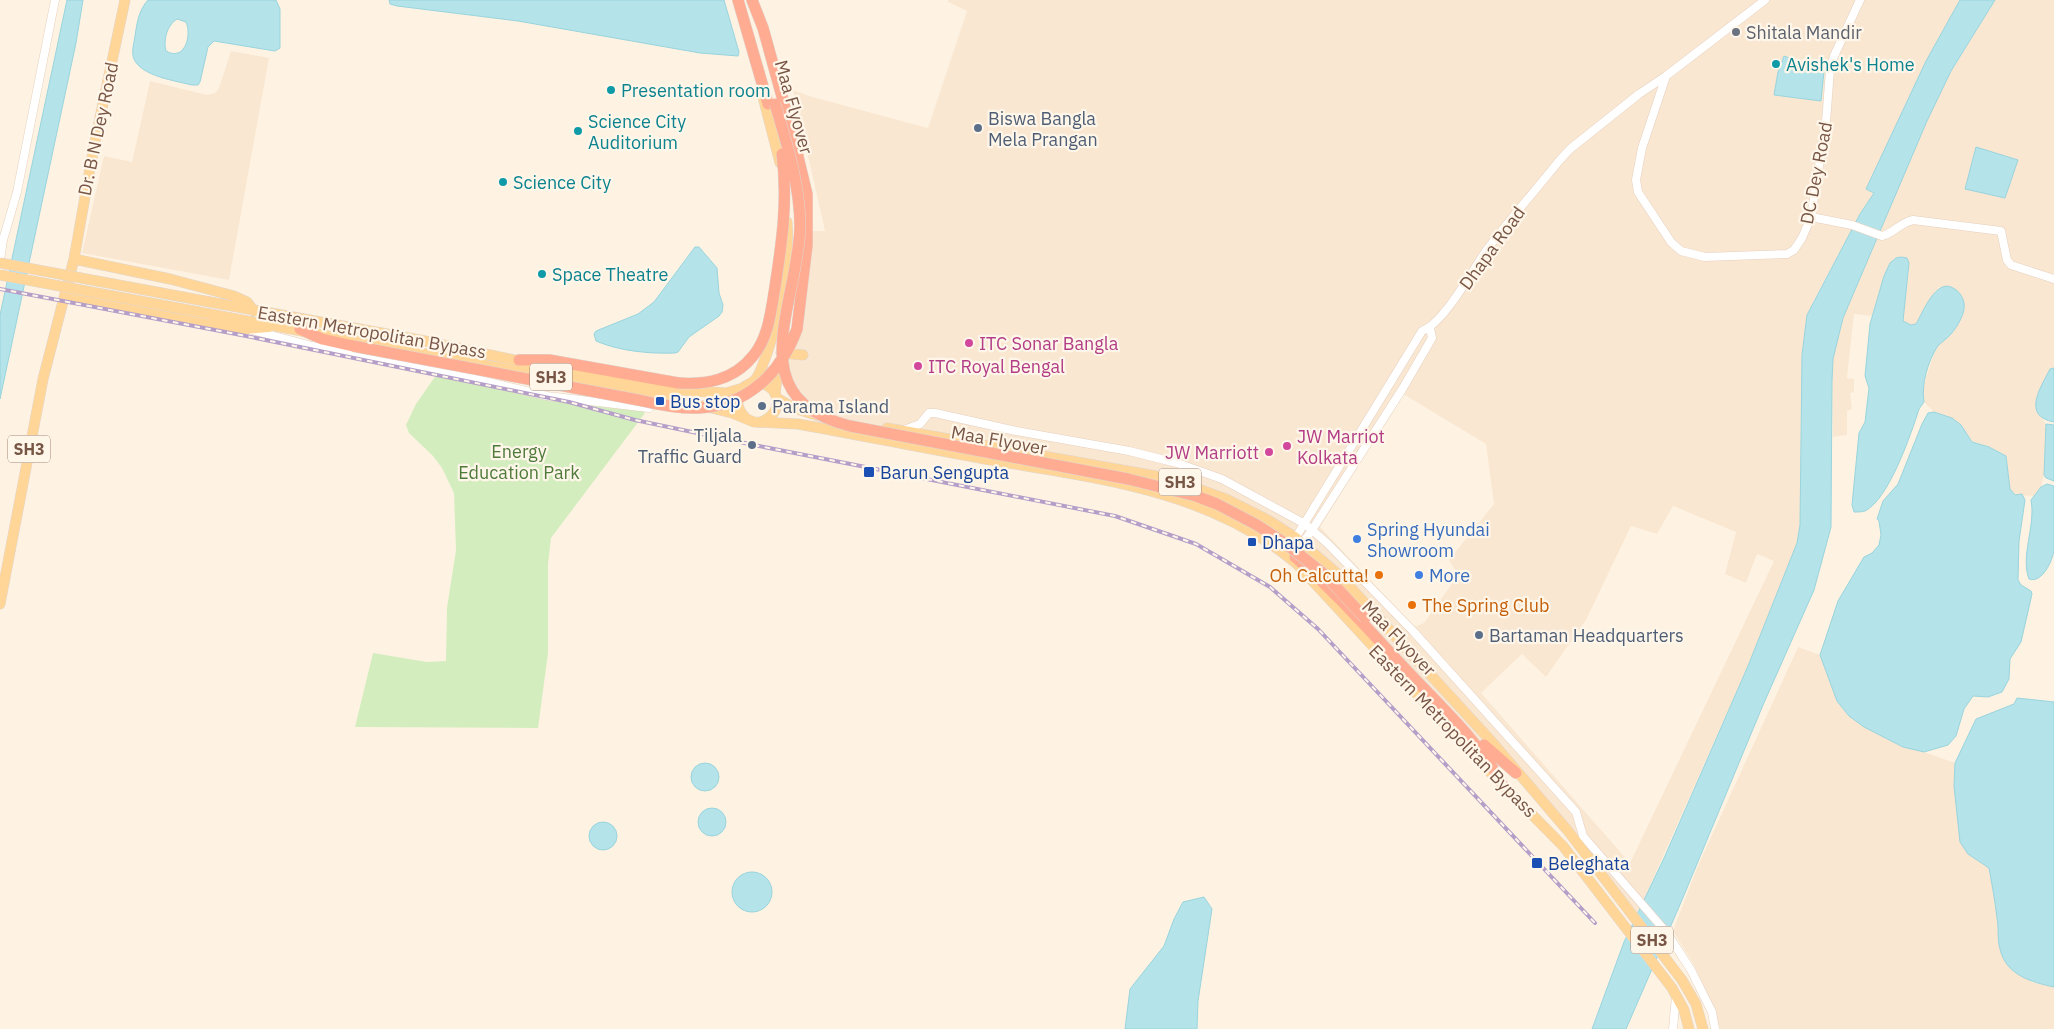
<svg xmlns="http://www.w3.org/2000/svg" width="2054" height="1029" font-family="'IBM Plex Sans',sans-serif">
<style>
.residential{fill:#f9e7d2;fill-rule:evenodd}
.green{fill:#d3edbf}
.water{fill:#b4e3ea;stroke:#99d4dd;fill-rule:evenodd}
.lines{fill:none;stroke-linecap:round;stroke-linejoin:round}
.minor-casing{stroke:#e6d0be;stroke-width:9}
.major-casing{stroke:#dfd6d2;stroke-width:11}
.highway-casing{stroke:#dfd6d2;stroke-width:12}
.minor{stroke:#fff;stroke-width:8}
.major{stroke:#ffd698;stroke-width:10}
.highway{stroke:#ffac92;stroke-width:11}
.rail-casing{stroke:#b59fc9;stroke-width:4}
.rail{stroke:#fff6ea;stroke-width:2;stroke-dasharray:5.5;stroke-linecap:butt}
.major-bridge-casing{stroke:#dfd6d2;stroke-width:11;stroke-linecap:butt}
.highway-bridge-casing{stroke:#dfd6d2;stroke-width:12;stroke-linecap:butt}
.major-bridge{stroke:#ffd698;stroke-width:10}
.highway-bridge{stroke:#ffac92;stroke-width:11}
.worship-dot{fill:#6b7280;stroke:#fff6ea;stroke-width:2}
.culture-dot{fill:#0f9aa8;stroke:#fff6ea;stroke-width:2}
.service-dot{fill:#5c6f8a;stroke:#fff6ea;stroke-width:2}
.hotel-dot{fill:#d1479c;stroke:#fff6ea;stroke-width:2}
.transit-dot{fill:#1a4fb4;stroke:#fff6ea;stroke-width:2}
.shop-dot{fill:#3f7fe0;stroke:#fff6ea;stroke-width:2}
.food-dot{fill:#e8710a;stroke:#fff6ea;stroke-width:2}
.labels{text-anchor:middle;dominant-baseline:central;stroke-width:4.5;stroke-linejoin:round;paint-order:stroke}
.shield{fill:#fff6ea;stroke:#a08676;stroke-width:1}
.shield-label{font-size:16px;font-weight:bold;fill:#785645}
.worship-label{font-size:18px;fill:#5b616d;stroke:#fff6ea;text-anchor:start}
.culture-label{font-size:18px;fill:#0d838f;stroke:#fff6ea;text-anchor:start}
.street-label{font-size:18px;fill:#785645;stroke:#fff6ea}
.service-label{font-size:18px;fill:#4e5e75;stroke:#fff6ea;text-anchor:start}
.hotel-label{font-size:18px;fill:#b23c85;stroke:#fff6ea;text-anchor:start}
.transit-label{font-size:18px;fill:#164399;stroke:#fff6ea;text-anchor:start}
.park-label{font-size:18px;fill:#4e7a3a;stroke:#fff6ea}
.shop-label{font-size:18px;fill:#366cbe;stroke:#fff6ea;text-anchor:start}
.food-label{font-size:18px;fill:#c56008;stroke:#fff6ea;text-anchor:end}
</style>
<rect width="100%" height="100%" fill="#fef3e2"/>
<path class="residential" d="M948,0h1012l-34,61 -60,128 8,4 -14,21 -47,88 -12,114 -1,109 -3,18 -49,123 -113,253 -97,-123 -59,-55 -155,-167 -107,-70 -380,-81 -46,-34 -4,-35 5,-13 16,-110h17l-32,-141 16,6 119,32 39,-117 -19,-9zM1403,394l83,50 8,60 -45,56 9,15 -34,48 -10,4 -94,-100zM1673,506l63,26 -11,42 21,9 11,-29 17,7 -144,302 -149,-170 41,-39 24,23 40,-57 45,-94 26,8z
M1995,0h59v368l-4,1 -10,20 -3,22 9,13 -2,51 -3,12 -6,9 -20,-1 -5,-5 -4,-34 -17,-9 -17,-5 -11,-17 -20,-11 -7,-2 -10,-10 -2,-12 11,-34 5,-11 13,-10 5,-8 8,-16 1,-5 -2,-5 -24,-14 -23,37 -5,1 -9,-4 7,-49v-9l-3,-5 -22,18 -12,40 -18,-2 -7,64 7,1v13l-4,1 2,16 -5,2v24l-14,2 -1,-56 1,-22 10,-41 83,-197 25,-49z
M231,51l38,7 -40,222 -147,-27 22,-97 28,6 18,-81 57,14 8,-2 4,-5z
M1798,647l22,8 17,46 12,15 15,11 39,20 21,5 31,11v34l13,57 21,14 9,52 1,28 32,34 23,5v42h-334l-5,-19 -21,-45 -21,-34 24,-63z"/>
<path class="green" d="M439,371l203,39 3,3 -94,125 -3,26v89l-10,75 -183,-1 18,-74 54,9 19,-1 1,-53 9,-58 -2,-57 -12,-25 -9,-12 -24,-23 -3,-8 10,-21z"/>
<path class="water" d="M67,0h16l-7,43 -76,356v-84z
M148,0h128l4,9v39l-5,3 -61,-10 -6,6 -8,35 -2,3h-6c-16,-4 -51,-9 -58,-26 -3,-7 0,-16 1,-23 2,-14 4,-26 13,-36zM177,19l9,3c6,13 -1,40 -20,29 -3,-11 1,-26 11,-32z
M389,0h335l15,52 -1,4 -38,-3 -182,-32 -121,-15 -7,-2z
M1960,0h35l-44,71 -24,50 -84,197 -10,41 -1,22 -1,146 -17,63 -51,115 -81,195 -56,129h-34l32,-87 40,-84 84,-192 49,-123 3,-18 2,-170 5,-40 53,-101 14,-21 -8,-4 60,-128z
M1784,56l40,15 -3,30 -47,-6 4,-23z
M1976,147l42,13 -13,38 -40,-9z
M695,247h4l18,21 2,25 4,12 -1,7 -3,4 -30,21 -11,15 -3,1c-26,1 -56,-2 -79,-12l-2,-7 2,-3 42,-17 16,-12z
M1901,257l6,1 2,5 -6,58 8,4 5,-1c7,-12 20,-46 37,-36 6,3 10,9 11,15 2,10 -7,24 -13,31 -4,5 -10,8 -14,13 -9,15 -16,37 -13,55l-5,7c-8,25 -30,90 -54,102 -3,1 -8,1 -11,1l-2,-7 7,-72 6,-11 4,-34 -4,-12 5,-52 14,-48 6,-13 6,-5z
M2054,368v54c-33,-6 -13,-35 -4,-53z
M1934,412l18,6 9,7 11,17 17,5 17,9 4,33 5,6 7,-1 3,6 -6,41 -1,39 3,5 10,6 1,3 -11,48 -11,17 -1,20 -7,13 -14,5 -15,-1 -9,13 -8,27 -8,9 -24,7 -21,-5 -39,-20 -15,-11 -12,-15 -17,-46 18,-54 26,-44 8,-4 7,-8 2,-10 -2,-14 -2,-2 6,-18 15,-17 24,-60 6,-11z
M2046,424l8,1v56l-8,-3 -2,-3z
M2047,484l7,2c0,20 0,43 0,64 -1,10 -12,34 -25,29 -9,-23 7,-53 2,-79l10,-13z
M2017,698l37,4v285c-23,-5 -48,-12 -54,-38 -3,-10 -1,-21 -3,-31 -2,-17 -5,-34 -8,-50l-21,-14 -8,-12 -6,-56 1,-23 21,-44 38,-15z
M691 777a14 14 0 1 1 28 0a14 14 0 1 1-28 0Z
M698 822a14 14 0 1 1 28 0a14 14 0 1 1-28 0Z
M589 836a14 14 0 1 1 28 0a14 14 0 1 1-28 0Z
M732 892a20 20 0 1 1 40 0a20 20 0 1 1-40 0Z
M1204,897l8,12 -14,92 -1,28h-72l5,-40 34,-43 10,-27 9,-17z"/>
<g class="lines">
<g class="minor-casing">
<path id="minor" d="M1666,76l-24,72 -6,32 2,12 33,50 10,9 24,6 82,-3 7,-4 8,-12 9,-21 15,-95 4,-52 4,-14 26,-56
M1811,217l41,8 30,11c10,-2 18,-13 31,-16l88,11 6,29 4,5 43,14
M0,260l3,-20 14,-48 38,-192
M252,330l60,16 124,23 111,27 102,12
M904,430l16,-6 9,-11h6l81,18 113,20 48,12 45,16 83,45 22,19 86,88 163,181 7,24 84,97 24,37 21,42 3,17
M1293,542l129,-211c22,-8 50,-60 64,-80 23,-31 49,-60 73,-90l11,-12 69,-55 27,-18 99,-76
M1298,546l4,-2 10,-14 91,-142 29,-50 -2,-10
M1673,1029l3,-33"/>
</g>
<g class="major-casing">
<path id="major" d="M763,97l17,66
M74,259l96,20 64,17 13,6 7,9
M66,295l177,34 26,-2
M210,302l210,38 156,33 100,17 50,3 17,-5
M210,314l485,90 37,9 22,9 44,2c62,11 124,24 187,35 110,19 224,30 312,105l181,196 85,86 109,142 12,22 5,19
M781,353l22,2
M754,383c27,-1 32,30 7,39
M775,394l4,-32
M777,398l17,10 25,8
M745,417c-9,-8 -10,-21 -1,-30 3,-2 7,-4 10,-6 4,-4 7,-11 9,-17 14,-34 27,-106 24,-142
M887,428l280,50 59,21 42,21 28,18 44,38 152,166 76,89 114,149 14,24 7,25
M0,604l43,-225 31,-120 20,-113 31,-146"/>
</g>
<g class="highway-casing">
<path id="highway" d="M738,0l30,104
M752,0l11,28 31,112 13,54v51l-10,84
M300,329l22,10 31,7
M519,360h30l129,23
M1295,557c42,36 79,79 117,119 32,34 68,67 90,108
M1484,745l32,28"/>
</g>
<use href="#minor" class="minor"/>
<use href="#major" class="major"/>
<use href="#highway" class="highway"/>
<g class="rail-casing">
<path id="rail" d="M0,289l241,46 328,67 66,18 124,26 356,70 81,28 74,43 48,42 277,294"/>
</g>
<use href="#rail" class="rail"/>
<g class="major-bridge-casing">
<path id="major-bridge" d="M0,263l210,39
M0,275l210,39"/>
</g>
<g class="highway-bridge-casing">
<path id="highway-bridge" d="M775,104c12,40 25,81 25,123 -2,78 -62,171 50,199l278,53 68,17 21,8 40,21 29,19 38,30 41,44
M353,346l280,53c21,4 43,10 65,9 49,-2 83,-35 99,-79
M678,383c29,2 56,-3 75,-27 16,-19 18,-46 22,-69 7,-45 13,-88 7,-133"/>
</g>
<use href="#major-bridge" class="major-bridge"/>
<use href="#highway-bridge" class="highway-bridge"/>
</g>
<circle class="worship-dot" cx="1736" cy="32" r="5"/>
<g class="culture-dot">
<circle cx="1776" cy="64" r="5"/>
<circle cx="611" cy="90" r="5"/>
<circle cx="578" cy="131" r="5"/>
<circle cx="503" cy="182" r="5"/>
<circle cx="542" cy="274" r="5"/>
</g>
<g class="service-dot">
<circle cx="978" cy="128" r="5"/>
<circle cx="762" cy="406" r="5"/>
<circle cx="752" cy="445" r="5"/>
<circle cx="1479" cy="635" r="5"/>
</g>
<g class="hotel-dot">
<circle cx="969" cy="343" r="5"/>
<circle cx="918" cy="366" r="5"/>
<circle cx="1287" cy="446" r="5"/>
<circle cx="1269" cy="452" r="5"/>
</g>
<g class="transit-dot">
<rect x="655" y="396" width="10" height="10" rx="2.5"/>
<rect x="863" y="466" width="12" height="12" rx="2.5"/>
<rect x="1247" y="537" width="10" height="10" rx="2.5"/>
<rect x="1531" y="857" width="12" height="12" rx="2.5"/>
</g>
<g class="shop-dot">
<circle cx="1357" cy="539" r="5"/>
<circle cx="1419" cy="575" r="5"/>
</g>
<g class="food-dot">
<circle cx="1379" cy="575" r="5"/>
<circle cx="1412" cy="605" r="5"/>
</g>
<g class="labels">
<g class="shield">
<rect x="530" y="363.5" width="42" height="27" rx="4"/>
<rect x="8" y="435.5" width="42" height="27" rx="4"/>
<rect x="1159" y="468.5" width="42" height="27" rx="4"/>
<rect x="1631" y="926.5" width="42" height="27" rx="4"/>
</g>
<g class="shield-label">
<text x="551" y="377">SH3</text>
<text x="29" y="449">SH3</text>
<text x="1180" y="482">SH3</text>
<text x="1652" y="940">SH3</text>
</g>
<g class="worship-label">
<text x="1746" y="32">Shitala Mandir</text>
</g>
<g class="culture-label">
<text x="1786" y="64">Avishek's Home</text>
<text x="621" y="90">Presentation room</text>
<text x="588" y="121">Science City<tspan x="588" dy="21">Auditorium</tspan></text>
<text x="513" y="182">Science City</text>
<text x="552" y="274">Space Theatre</text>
</g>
<g class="street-label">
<text transform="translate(794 107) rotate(74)">Maa Flyover</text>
<text transform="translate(98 129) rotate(-78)">Dr. B N Dey Road</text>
<text transform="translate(1816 173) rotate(-79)">DC Dey Road</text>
<text transform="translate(1492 248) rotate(-54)">Dhapa Road</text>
<text transform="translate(372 332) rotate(10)">Eastern Metropolitan Bypass</text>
<text transform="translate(999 440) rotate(10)">Maa Flyover</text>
<text transform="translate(1399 638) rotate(46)">Maa Flyover</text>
<text transform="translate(1453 731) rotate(46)">Eastern Metropolitan Bypass</text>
</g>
<g class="service-label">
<text x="988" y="118">Biswa Bangla<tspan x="988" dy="21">Mela Prangan</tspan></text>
<text x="772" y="406">Parama Island</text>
<text x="742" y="435" text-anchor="end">Tiljala<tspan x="742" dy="21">Traffic Guard</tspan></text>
<text x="1489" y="635">Bartaman Headquarters</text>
</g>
<g class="hotel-label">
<text x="979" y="343">ITC Sonar Bangla</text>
<text x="928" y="366">ITC Royal Bengal</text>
<text x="1297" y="436">JW Marriot<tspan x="1297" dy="21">Kolkata</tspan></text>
<text x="1259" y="452" text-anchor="end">JW Marriott</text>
</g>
<g class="transit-label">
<text x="670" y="401">Bus stop</text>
<text x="880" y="472">Barun Sengupta</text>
<text x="1262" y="542">Dhapa</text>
<text x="1548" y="863">Beleghata</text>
</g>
<g class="park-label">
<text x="519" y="451">Energy<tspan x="519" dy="21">Education Park</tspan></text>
</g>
<g class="shop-label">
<text x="1367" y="529">Spring Hyundai<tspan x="1367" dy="21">Showroom</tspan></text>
<text x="1429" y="575">More</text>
</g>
<g class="food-label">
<text x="1369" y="575">Oh Calcutta!</text>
<text x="1422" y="605" text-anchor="start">The Spring Club</text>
</g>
</g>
</svg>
